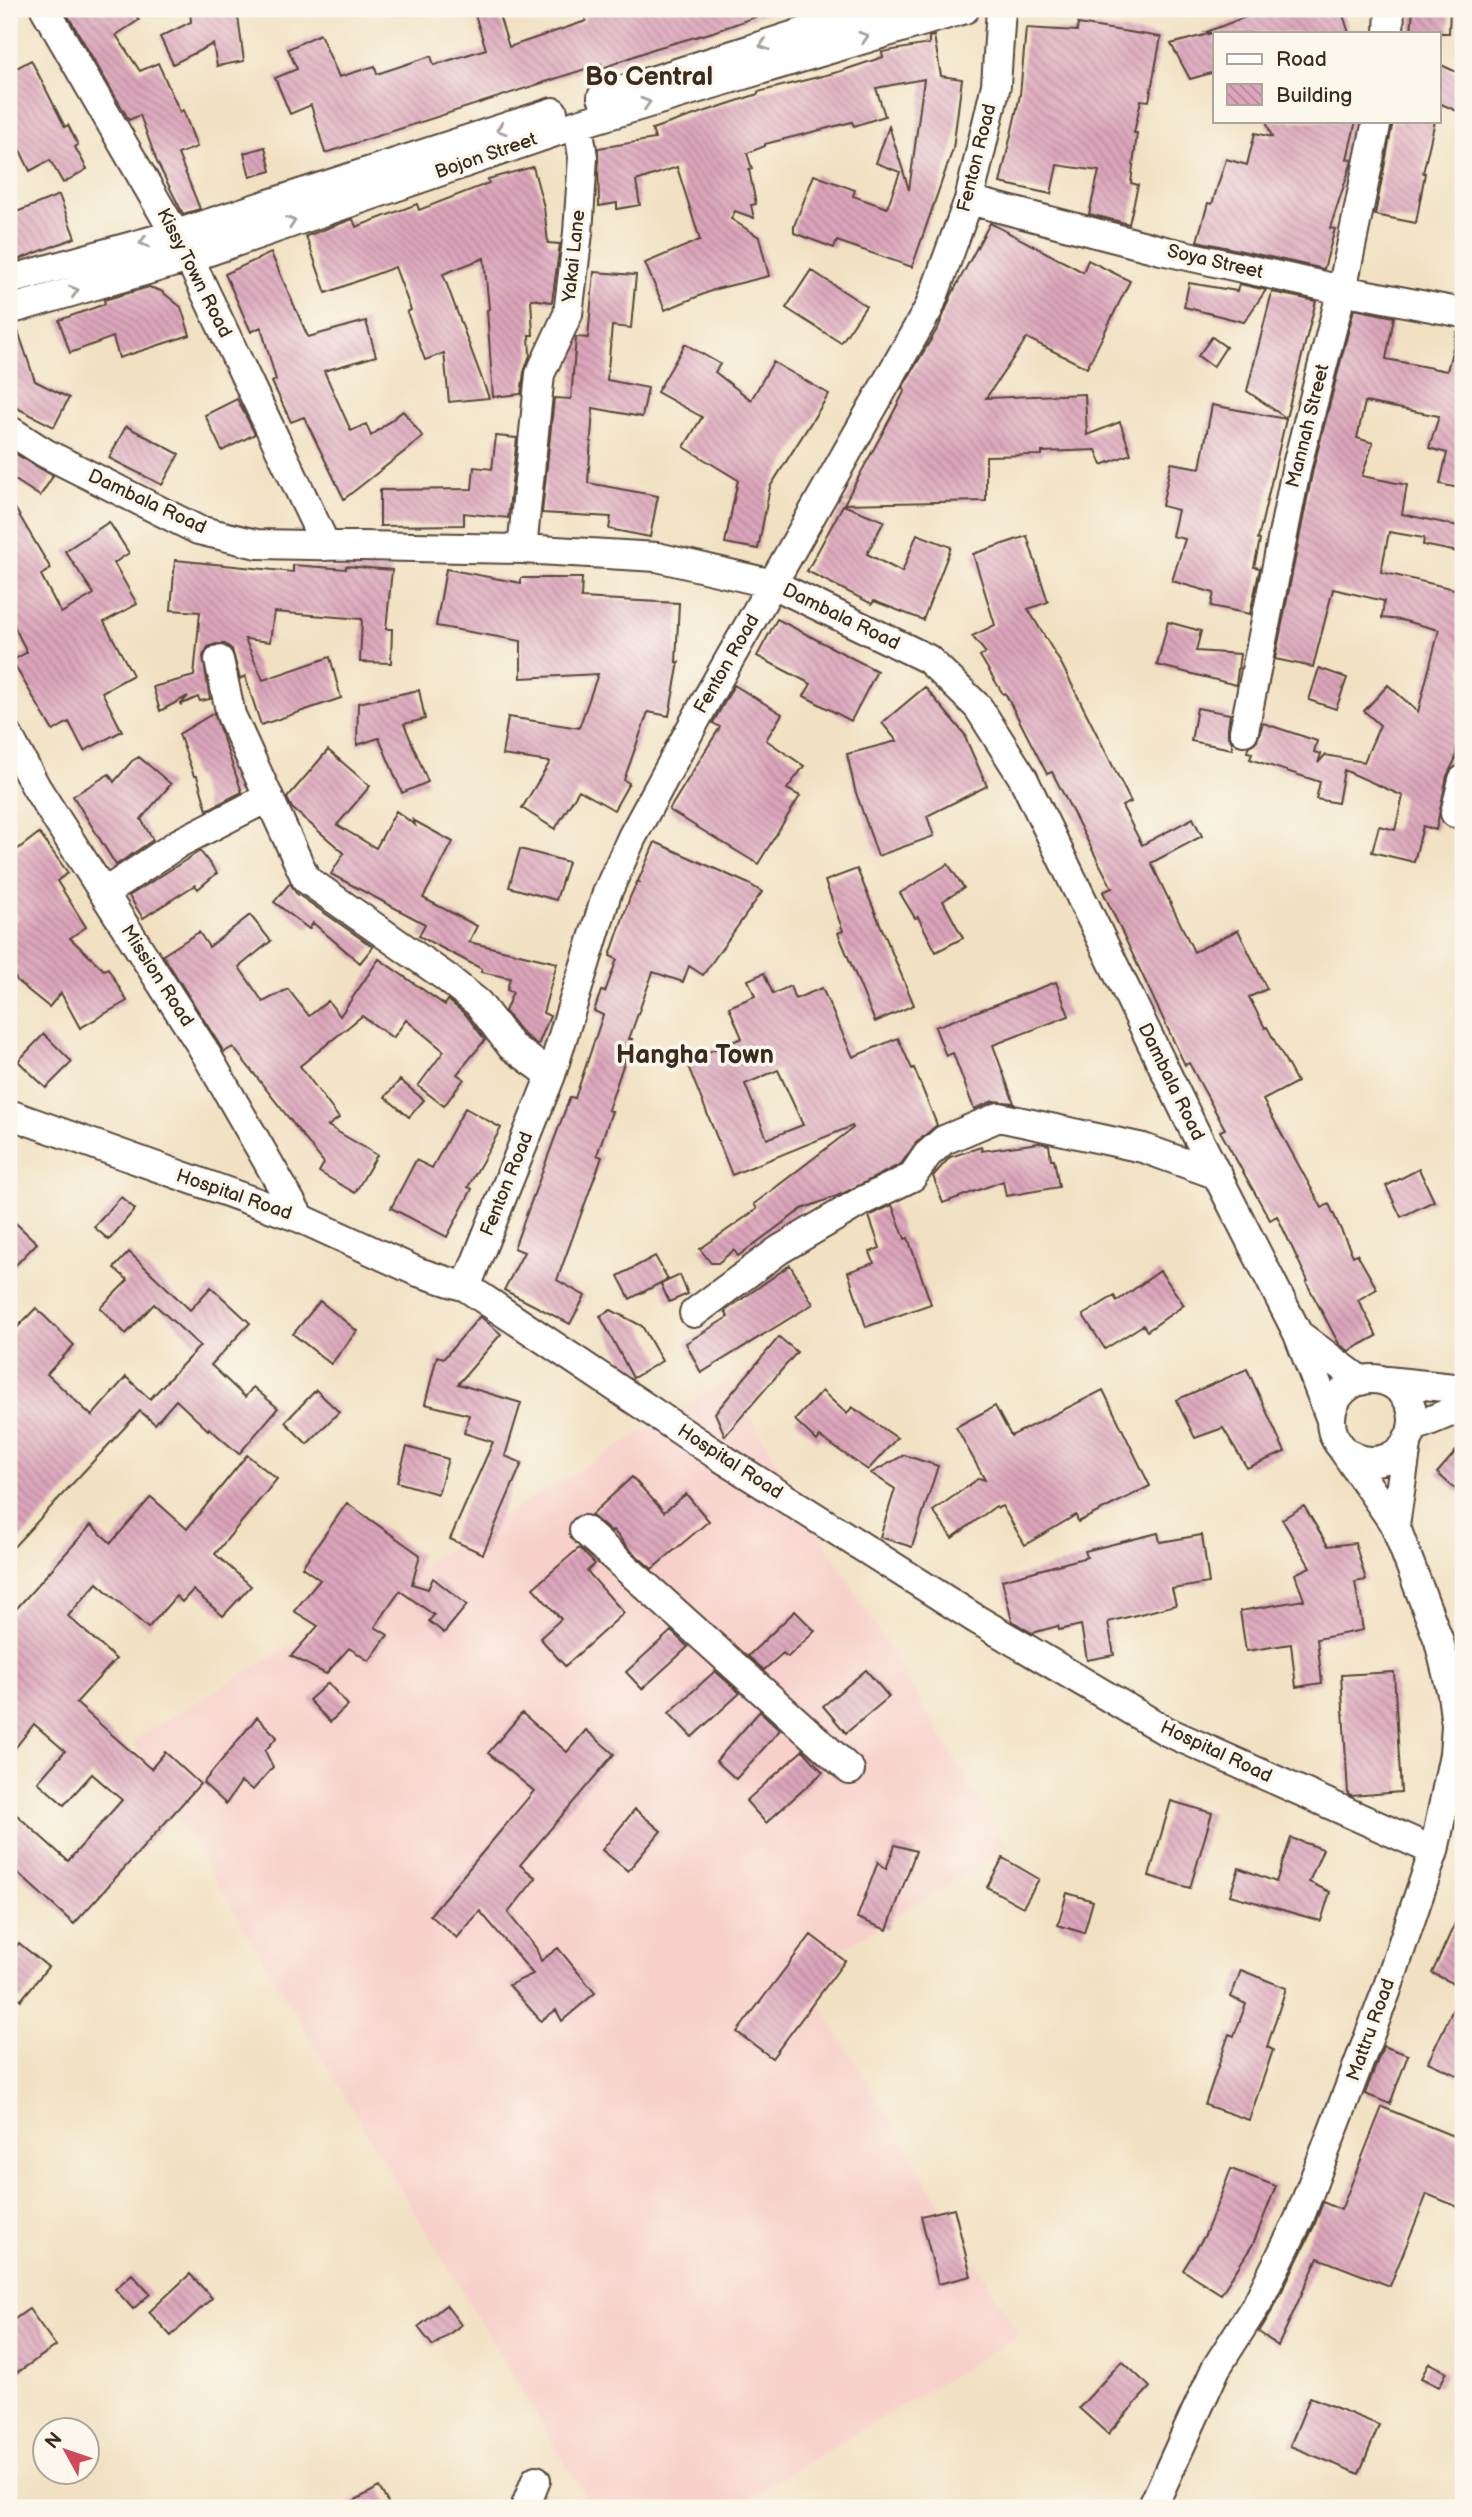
<svg xmlns="http://www.w3.org/2000/svg" width="1472" height="2517" font-family="'Balsamiq Sans',sans-serif">
<style>
.built{fill:#f7d0ca}
.building{fill:url(#building-back-hatch);fill-rule:evenodd}
.lines{fill:none;stroke-linecap:round;stroke-linejoin:round}
.minor-casing{stroke:#564537;stroke-width:32}
.minor{stroke:#fff;stroke-width:28}
.oneway{stroke:#a79f9a}
.labels{text-anchor:middle;dominant-baseline:central;stroke-width:7;stroke-linejoin:round;paint-order:stroke}
.street-label{font-size:19px;fill:#3b2a1e;stroke:#fbf7ec}
.district-label{font-size:26px;font-weight:bold;fill:#3b2a1e;stroke:#fbf7ec}
</style>
<defs>
<pattern id="building-back-hatch" width="6" height="6" patternUnits="userSpaceOnUse" patternTransform="scale(1.75)"><rect width="6" height="6" fill="#dca5bb"/><path d="M-1 5l2 2M0 0l6 6M5-1l2 2" fill="none" stroke="#b48797"/></pattern>
</defs>
<rect width="100%" height="100%" fill="#fbf7ec"/>
<filter id="ink" filterUnits="userSpaceOnUse"><feTurbulence type="fractalNoise" baseFrequency=".0143" numOctaves="2"/><feDisplacementMap in="SourceGraphic" scale="14" xChannelSelector="R" yChannelSelector="G"/><feConvolveMatrix kernelMatrix="1 2 1 2 8 2 1 2 1" color-interpolation-filters="sRGB"/></filter>
<filter id="wash" filterUnits="userSpaceOnUse"><feTurbulence type="fractalNoise" baseFrequency=".00686" numOctaves="4" result="noise"/><feDisplacementMap in="SourceGraphic" scale="28" xChannelSelector="R" yChannelSelector="G"/><feGaussianBlur stdDeviation="1.57" result="paint"/><feColorMatrix in="noise" values="0 0 0 0 0 0 0 0 0 0 0 0 0 0 0 0 0 1.4 0 .05"/><feComposite in="paint" operator="in"/></filter>
<g filter="url(#wash)">
<rect width="100%" height="100%" fill="#f1e1c2"/>
<path class="built" d="M728,1380l280,468 -206,126 217,361 -287,173h-140l-460,-767z"/>
<g id="blocks">
<path class="building" d="M64,9h68l7,11 -23,15 24,36 18,-8 22,49 3,-2 14,37 -19,7 22,55 -17,5 -26,-52 -17,-47 -11,5z
M190,9h47l7,52 -27,5 -4,-22 -40,20 -13,-27 31,-15z
M473,9h24l12,38 77,-26 -4,-12h189l1,2 -59,21 -60,17 -50,19 -2,-4 -276,89 -14,-48 -21,9 -15,-36 22,-9 -9,-20 32,-15 19,43 36,-11 2,8 54,-18 3,9 52,-16z
M1266,9h10l3,8 26,-8h36l8,24h-134v39l-25,7 -19,-35 41,-11 -6,-1z
M1413,9h37l-1,24h-38z
M1078,24l83,13 -12,64 -8,-1 -7,33h3l-6,50 7,2 -9,39 -40,-10 10,-43 -42,-6 -6,29 -51,-11 20,-88 6,-67 51,3z
M934,36l7,40 21,3 -9,70 -41,118 -75,-26 -3,7 -40,-15v-7l20,-51 41,15 -2,6 34,12 13,-36 -24,-9 13,-37 20,64 15,-111 -48,9 9,28 -31,10 -2,-4 -87,22v2l-18,7 5,16 -3,1 7,34 -5,1 3,13 -19,-7 -4,8 28,18 10,39 -53,13 -51,21 -20,-47 55,-23 -23,-73 -41,14 4,24 -23,4v-6l-18,3 -1,-58 57,-9 -3,-10 106,-35v-2l80,-20 45,-15 -1,-5 47,-8v-7z
M31,60l34,67 3,-2 10,20 -3,2 12,22 -24,14 -13,-23 -20,11 -21,-44v-55z
M1439,64l24,11v27l-4,10 -20,-9z
M1266,121h90l-9,38 5,1 -1,4 -21,64 5,1 -11,40 -127,-28 11,-38 4,1 14,-45 21,6 8,-32 17,4z
M1393,121h42l-12,52h2l-9,50 -41,-8z
M265,147l6,24 -21,6 -6,-24z
M533,167l11,40 4,36 12,1 -8,58 -21,-3 2,36h-4l1,20 -6,17 -3,22 -28,3 -6,-87 2,-1 -5,-51 -41,16 46,124 -40,4 -5,-49 -19,7 -18,-48 4,-2 -16,-43 -69,26 -20,-57 47,-17 3,8 61,-23 2,6 70,-27 -1,-4z
M59,195l16,43 -66,25v-48z
M990,223l93,49 5,-12 42,21 -43,87 -60,-30 -41,60 99,-4 2,41 33,-13 11,32 -29,11 -6,-15 -54,2v3l-56,1v45l-142,3 47,-87 14,-27 -3,-2 37,-62 13,-32z
M271,253l37,84 58,-16 10,35 -52,15 27,60 15,-7 5,12 32,-25 20,26 -79,62 -40,-82 -13,5 -19,-40 4,-2 -15,-53 -10,5 -26,-58z
M811,270l55,36 -25,37 -55,-35z
M594,272l42,3 -5,53 -19,-2 -5,54 41,8 -6,29 -49,-9 -5,75 70,13 -8,41 -41,-8 2,-12 -69,-4 12,-115 17,1 5,-62 12,1z
M1189,283l48,8 2,-7 27,6 -22,32 -60,-15z
M149,287l12,4 20,16 9,28 -71,23 -6,-21 -43,16 -11,-33 46,-16 -1,-4z
M1272,292l44,9 -30,117 -39,-27z
M1354,309l40,8 -8,42 61,12 10,-39 6,1v156l-23,-5 7,-31 -18,-5 10,-32 -74,-14 -8,36 16,5 -11,33 45,9 -5,29 61,13v26l-40,-8 1,-7 -35,-6 -8,40 82,19v121l-8,48 -8,16 -11,54 -13,-4 -9,36 -42,-10 7,-26 16,4 8,-34 -59,-26 -6,33 -22,-4 4,-17 -70,-23 2,-6 -5,-1 1,-5 9,-6 6,-18 54,18 -3,11 7,2 -3,9 7,-8 39,7 16,-37 -16,-14 24,-26 30,27 21,-82 -38,-10 -19,-2 2,-17 -51,-12 -20,78 -38,-8 38,-190z
M16,325l19,56 34,17 -15,29 -45,-23v-78z
M1212,337l14,10 -13,20 -15,-11z
M685,344l35,20 -5,8 36,28 22,-38 56,32 -59,93 -12,62 -33,-6 13,-63 -54,-33 18,-30 -45,-25z
M237,399l18,35 -33,17 -17,-36z
M1212,405l74,14 -28,120 2,1 -6,27 6,1 -10,46 -39,-8 3,-13 -42,-12 13,-42 -13,-3 6,-26 -16,-4 9,-43 29,5z
M126,426l53,28 -17,31 -53,-27z
M496,436l21,2 -9,80 -44,-5v12l-84,1v-36l92,-1 2,-22 18,2z
M9,450l44,26 -13,20 -31,-20z
M9,498l42,71 -10,6 20,38 33,-19 -29,-43 44,-29 20,31 -15,10 23,41 -33,18 29,53 -31,17 20,39 -38,20 -15,-29 -16,9 -41,-70 15,-9 -18,-36z
M843,505l41,16 -17,33 35,18 15,-38 34,13 -28,73 -49,-19 -2,3 -65,-33z
M1027,536l21,66 -20,7 34,56 69,137 -9,4 20,39 51,-27 9,18 -51,27 43,89 44,-22 29,59 -18,8 16,31 2,-1 30,55 -34,18 59,108 7,-4 24,52 4,-2 20,35 -19,11 19,36 -28,15 -10,-7 -33,-62 2,-1 -31,-65 -7,4 -50,-89 5,-2 -36,-66 -4,2 -82,-173 9,-4 -60,-116 -5,2 -42,-81 -2,1 -23,-38 6,-3 -14,-17 23,-11 -22,-71z
M175,560l118,12v-7l53,4v-3l46,4 -6,59h6l-1,34 -31,-1 2,-43 -88,-7 -4,30 -25,-3 18,41 67,-23 11,41 -80,27 -16,-49 -5,3 -8,-30 -7,-5h-9l-8,3 -5,9 7,43 -10,2 -2,-4 -18,8 8,-9 -28,15 -7,-24 41,-11 6,-64 -29,-2z
M446,569l75,14v-5h61l-1,20 98,5 -3,59h3l-10,54 -21,-4 -24,68 5,3 -15,27 -35,-20 -24,39 -33,-21 28,-46 -48,-7 6,-38 71,11 19,-54 -77,4v-37l-85,-15z
M777,619l100,52 -26,50 -47,-25 7,-12 -54,-28z
M1168,622l33,9 -5,20 44,3 -4,31 -79,-20z
M1319,668l28,10 -11,31 -27,-9z
M734,685l48,29 -16,26 38,26 -17,23 13,7 -42,68 -89,-54 51,-83 -7,-4z
M925,687l41,49 -1,1 22,49 -60,30 7,20 -56,20 -23,-66 -8,-36 50,-13 -15,-18z
M419,690l6,29 -21,5 24,58 -26,11 -23,-55 -22,7 1,-42z
M1197,708l33,6 -2,14v8l4,6v7l-41,-8z
M214,713l28,79 -35,18 -10,-34h-3l-15,-42z
M328,750l42,36 -33,39 39,23 20,-37 19,14 -2,-5 40,22 -30,56 54,28 -8,16 88,21 -14,50 7,3 -12,29 -15,-11 -18,-23 8,-19 -6,-2 3,-12 -29,-6 1,-3 -63,-33 6,-12 -94,-50 13,-21 -52,-45 -5,-10z
M139,757l32,27 -30,35 12,21 -37,25 -43,-69 36,-22 5,8 18,-21z
M39,833l29,40 -11,8 29,46 -16,11 34,32 4,-2 19,33 -47,27 -19,-35 -12,14 -31,-25 -9,-13v-44l8,-6 -8,-11v-52z
M655,842l94,42 13,8 -59,83 -14,-9 -6,16 -30,-10 -24,67h3l-24,71 4,1 -15,44 5,2 -45,123 28,16 -15,28 -66,-34 20,-38 -10,-4 56,-151 5,1 28,-83 -9,-4 7,-20 4,1 12,-33 -7,-3 20,-59 7,-15h2l-1,-1z
M520,849l48,13 -12,38 -47,-13z
M200,851l17,22 -19,16 -3,-4 -52,33 -14,-22z
M948,864l16,24 -21,13 20,37 -27,14 -18,-35 -3,1 -15,-25z
M857,869l57,136 -39,17 -37,-89 5,-2 -18,-50z
M290,883l6,10 77,54 -13,16 -47,-40 -4,6 -35,-27z
M250,915l21,26 -32,26 24,35 25,-13 21,27 19,-15 12,15 39,-57 66,46 3,-5 18,15 19,25 -28,34 7,5 -20,27 -26,-20 26,-35 -38,-31 -13,18 -31,-22 -62,50 39,52 -11,8 49,29 -22,38 -36,-21 5,-9 -91,-116 -9,5 -61,-97 36,-23 10,15z
M764,973l9,21 17,-8 5,13 27,-11 31,69 45,-19 14,31 2,-1 23,57 -21,18 -15,21 -59,30 -40,15 -64,47 -4,-6 -16,13h-7l-11,-14 57,-40 -3,-5 99,-76 -1,-2 -120,49 -46,-114 56,-23 -13,-31 26,-11 -7,-16zM778,1070l25,55 -36,14 -22,-55z
M1056,982l13,34 -76,29 21,58 -21,-2 -19,8 -21,-56 -7,3 -11,-29z
M44,1034l28,28 -26,26 -28,-27z
M400,1080l24,20 -15,17 -24,-20z
M465,1108l36,20 -33,59 4,2 -25,48 -56,-29 25,-48 16,8z
M1039,1143l10,2 2,14h3l5,28 -53,9 -3,-15 -60,22 -10,-27 17,-19 31,-10 1,4z
M1419,1169l15,32 -33,16 -15,-31z
M121,1197l14,12 -26,31 -15,-13z
M892,1205l13,34 3,-1 23,66 -65,23 -18,-55 26,-9 -4,-11 10,-4 -11,-32z
M9,1217l28,26 -28,29z
M129,1252l61,58 21,-23 39,36 -39,42 34,32 8,-10 25,21 -39,46 -30,-26 -1,2 -32,-30 -21,24 -15,-13 -131,141v-216l27,-28 38,37 -27,29 45,42 34,-39 24,22 50,-53 -46,-42 -28,30 -26,-26 28,-28 -14,-12z
M655,1256l13,23 -38,20 -12,-23z
M790,1265l23,39 -112,69 -15,-30 42,-26 -3,-6z
M1160,1271l24,34 -37,26 -4,-6 -38,24 -22,-34 31,-19 3,5z
M680,1275l8,19 -19,8 -8,-18z
M320,1301l37,30 -26,33 -38,-30z
M611,1310l31,16 20,35 -29,17 -33,-62z
M480,1316l21,18 -43,50 63,19 -16,53 17,7 -39,91 -33,-15 43,-97 -29,-9 5,-18 -44,-11 12,-48 7,2z
M779,1337l18,15 -72,84 -10,-23z
M1247,1369l38,83 -38,16 -24,-40 -28,10 -19,-38z
M316,1390l23,22 -32,32 -22,-22z
M1103,1390l47,96 -72,36 -2,-7 -51,30 -23,-39 -4,2 -2,-2 -44,32 -19,-27 42,-30 4,-3 6,2 -29,-53 39,-21 16,30z
M822,1391l25,23 5,-7 45,31 -29,32 -48,-33 -3,4 -22,-21z
M1463,1443v53l-26,-23z
M407,1447l41,12 -10,35 -41,-12z
M247,1455l30,24 -62,75 36,32 -28,30 -30,-26 -11,12 -6,-6 -28,32 -51,-45 -29,33 48,43 -40,44 75,66 14,-17 35,32 -126,140 -65,-59v-57l59,53 54,-61 -30,-26 -28,31 -26,-23 27,-31 -31,-27 -25,32v-139l82,-92 20,18 40,-46 36,32z
M904,1455l34,11 -26,81 -32,-10 15,-48 -24,-16z
M632,1477l32,35 22,-18 23,27 -57,48 -23,-20 -16,-19 -2,2 -20,-17z
M347,1503l73,52 -8,29 16,5 5,-11 34,27 -23,28 -15,-12 5,-6 -34,-24 -25,36 13,8 -19,26 -20,-13 -23,26 -35,-18 27,-30 -24,-15 26,-31 -18,-13z
M1304,1506l24,40 27,-3 11,37 -11,2 8,48 -46,9 5,44 -26,4 -5,-43 -45,7 -6,-40 64,-11 -9,-26 15,-7 -28,-48z
M1158,1533l2,9 42,-7 7,48 -37,6 4,16 -68,17 6,33 -27,5 -6,-35 -22,5 -1,-4 -26,7 -20,-12 -10,-41 85,-23 -2,-6z
M579,1548l16,16 -8,7 37,42 -59,53 -25,-28 21,-19 -28,-31z
M795,1611l20,20 -27,26 -5,-4 -19,17 -16,-14z
M671,1631l17,16 -46,42 -16,-17z
M866,1670l23,27 -43,36 -23,-27z
M715,1671l25,22 -48,44 -23,-24z
M1394,1672l7,120 -50,4 -3,-2 -7,-119z
M328,1683l20,22 -18,17 -21,-22z
M760,1711l20,19 -44,49 -20,-18z
M522,1713l45,39 19,-22 28,24 -94,111 16,13 -28,35 28,35 5,13 17,-13 37,45 -33,28 -6,-11 -15,11 -32,-36 24,-11 -53,-63 -23,27 -27,-23 104,-124 -46,-38z
M257,1717l20,20 -12,14 8,16 -20,23 -12,-8 -15,22 -23,-21z
M803,1750l20,22 -57,51 -20,-22z
M1171,1801l41,12 -22,75 -41,-12z
M635,1809l26,22 -33,40 -26,-21z
M1291,1838l32,11 -14,33 21,10 -9,29 -91,-26 9,-27 37,14z
M895,1845l21,6 -29,79 -30,-12 21,-56 8,7z
M1003,1858l36,21 -16,28 -36,-20z
M1067,1893l26,8 -9,32 -26,-8z
M1463,1906v172l-35,-16 35,-74 -31,-15z
M811,1935l34,26 -73,97 -35,-26z
M19,1943l29,24 -27,33 -12,-10v-34z
M1241,1970l45,18 -19,59 6,3 -24,70 -44,-15 24,-71 5,2 12,-32 -15,-7z
M1383,2046l25,9 -18,49 -25,-10z
M1382,2107l81,33v69l-36,-15 -37,92 -72,-28 -40,88 -19,-14 14,-23 41,-83 9,-24 18,8z
M1231,2169l45,17 -23,58 -32,50 -38,-24 22,-35z
M954,2208l17,68 -33,8 -17,-68z
M132,2274l18,20 -17,15 -18,-20z
M190,2274l22,24 -41,38 -22,-24z
M446,2305l15,20 -28,21 -15,-19z
M29,2309l27,37 -38,26 -9,-13v-36z
M1122,2361l28,26 -42,47 -29,-26z
M1429,2363l18,9 -8,15 -18,-9z
M1310,2397l69,28 -20,49 -69,-28z
M379,2487l12,21h-50z"/>
</g>
</g>
<g filter="url(#ink)">
<use href="#blocks" fill-opacity="0" stroke="#564537" stroke-width="2"/>
<g class="lines">
<g class="minor-casing">
<path id="minor" d="M45,9l144,249 137,288
M1389,33l1,-24
M602,97l274,-88
M969,200l192,50 181,40 121,23
M9,280l167,-46 377,-122
M9,310l180,-52 389,-134 387,-115
M9,430l36,23 153,77 59,14 265,5 135,8 116,27 155,75 50,48 45,71 170,350 105,206 33,86
M522,549l18,-175 28,-60 10,-81 5,-76 -5,-33
M219,660l12,55 75,164 141,99 31,25 33,43 40,29
M1244,731l53,-266 45,-175 35,-169
M9,737l27,50 166,260 98,171
M1455,813l8,-33
M104,893l75,-50 90,-46
M9,1114l291,104 118,54 48,15 248,166 262,166 190,112 268,120
M466,1287l85,-212 56,-182 25,-56 76,-140 221,-389 40,-108 27,-115 5,-76
M694,1313l85,-63 83,-49 50,-24 15,-22 17,-15 55,-23 144,31 75,27
M1298,1334l63,47
M1331 1420a41 41 0 1 1 82 0a41 41 0 1 1-82 0Z
M1387,1381l76,8
M1412,1428l51,-21
M1395,1525l13,-87
M584,1530l266,240
M525,2508l11,-28
M1152,2508l64,-140 42,-66 41,-83 87,-227 48,-141 20,-97 2,-29 -4,-31 -13,-53 -44,-116 -56,-81"/>
</g>
<use href="#minor" class="minor"/>
</g>
<defs><path id="oneway-chevron" d="M-2-3.5L2.5 0L-2 3.5" fill="none" stroke-width="1.6" stroke-linecap="round" stroke-linejoin="round" transform="scale(1.75)"/></defs>
<g class="oneway">
<use href="#oneway-chevron" transform="translate(864 37) rotate(-17)"/>
<use href="#oneway-chevron" transform="translate(764 45) rotate(162)"/>
<use href="#oneway-chevron" transform="translate(646 103) rotate(-17)"/>
<use href="#oneway-chevron" transform="translate(501 129) rotate(162)"/>
<use href="#oneway-chevron" transform="translate(291 222) rotate(-19)"/>
<use href="#oneway-chevron" transform="translate(144 242) rotate(165)"/>
<use href="#oneway-chevron" transform="translate(74 291) rotate(-16)"/>
</g>
</g>
<g class="labels">
<g class="street-label">
<text transform="translate(486 156) rotate(-19)">Bojon Street</text>
<text transform="translate(977 158) rotate(-76)">Fenton Road</text>
<text transform="translate(574 256) rotate(-84)">Yakai Lane</text>
<text transform="translate(1215 262) rotate(13)">Soya Street</text>
<text transform="translate(194 273) rotate(63)">Kissy Town Road</text>
<text transform="translate(1308 426) rotate(-76)">Mannah Street</text>
<text transform="translate(147 502) rotate(25)">Dambala Road</text>
<text transform="translate(841 617) rotate(26)">Dambala Road</text>
<text transform="translate(727 664) rotate(-60)">Fenton Road</text>
<text transform="translate(157 976) rotate(57)">Mission Road</text>
<text transform="translate(1171 1082) rotate(64)">Dambala Road</text>
<text transform="translate(507 1184) rotate(-68)">Fenton Road</text>
<text transform="translate(234 1195) rotate(19)">Hospital Road</text>
<text transform="translate(730 1462) rotate(33)">Hospital Road</text>
<text transform="translate(1216 1752) rotate(25)">Hospital Road</text>
<text transform="translate(1371 2030) rotate(-70)">Mattru Road</text>
</g>
<g class="district-label">
<text x="649" y="77">Bo Central</text>
<text x="695" y="1055">Hangha Town</text>
</g>
</g>
<rect width="1472" height="2517" fill="none" stroke="#fbf7ec" stroke-width="35"/>
<rect x="1213" y="32" width="228" height="91" fill="#fbf7ec" stroke="#aea59a" stroke-width="2"/>
<rect x="1227" y="54" width="35" height="10" fill="#ffffff" stroke="#aea59a" stroke-width="2"/>
<text x="1276" y="66" font-size="21" fill="#3b2a1e">Road</text>
<rect x="1227" y="84" width="35" height="21" fill="url(#building-back-hatch)" stroke="#aea59a" stroke-width="2"/>
<text x="1276" y="102" font-size="21" fill="#3b2a1e">Building</text>
<g transform="translate(66 2451) rotate(310)"><circle r="33" fill="#fbf7ec" stroke="#aea59a" stroke-width="2"/>
<path d="M0-5L12 26L0 18L-12 26Z" fill="#d1495b"/>
<text y="-10" font-size="19" font-weight="bold" text-anchor="middle" fill="#3b2a1e">N</text>
</g>
</svg>
